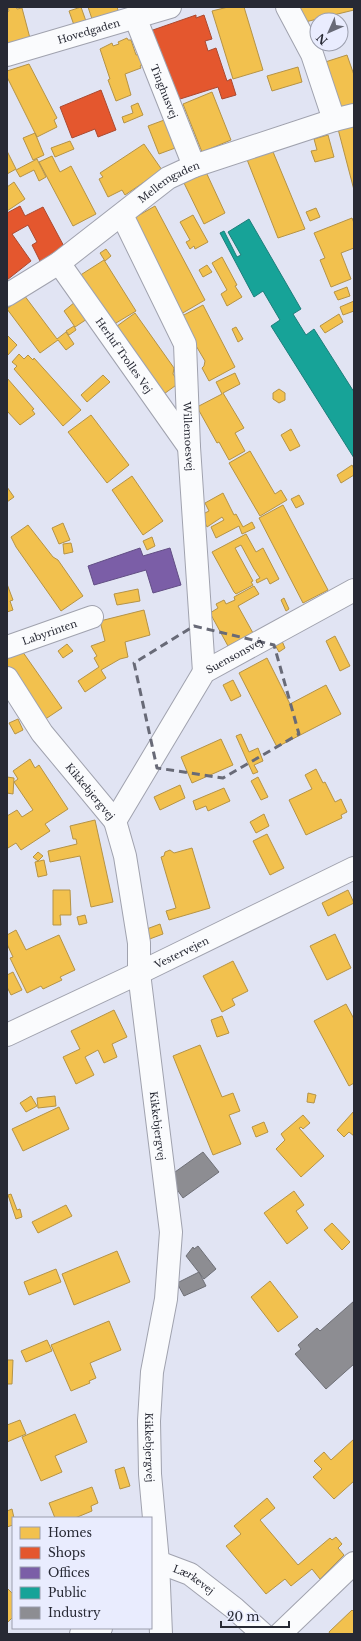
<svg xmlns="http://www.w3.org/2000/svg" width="361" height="1641" font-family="'Libre Baskerville',serif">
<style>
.homes{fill:#f2c14e;stroke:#b59346}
.shops{fill:#e4572e;stroke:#ab4930}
.offices{fill:#7b5ea7;stroke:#624e84}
.public{fill:#17a398;stroke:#1c7e7a}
.industry{fill:#8d8d92;stroke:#6e6f76}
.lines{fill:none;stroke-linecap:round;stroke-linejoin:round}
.minor-casing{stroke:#a0a2ae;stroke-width:24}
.minor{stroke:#fafbfd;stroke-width:22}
.marked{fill:none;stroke:#686a77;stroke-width:3;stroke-dasharray:8 5;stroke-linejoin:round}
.labels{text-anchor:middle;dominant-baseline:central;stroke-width:4;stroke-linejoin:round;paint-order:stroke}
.street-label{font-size:10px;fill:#272934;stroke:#e9ecfe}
</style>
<rect width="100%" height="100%" fill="#e1e4f3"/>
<path class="homes" d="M8,7h8l1,2 5,-1 9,34 -24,7v-37l2,-1z
M81,7l6,17 -12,4 -6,-17z
M88,7h29l2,6 -26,9z
M228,7h16l19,63 -30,9 -21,-68z
M295,7h59v3l-53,13z
M127,38l1,2h3l5,15 5,-1 3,10 -4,2 1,2 -16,6 6,21 -15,6 -8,-21 2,-1 -10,-30 12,-6 1,3 6,-2 -1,-2z
M347,55l7,20v34l-19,6 -16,-51z
M29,64l28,54 -3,2 3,7 -20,10 -30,-60v-6z
M298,67l4,15 -30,9 -5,-15z
M212,92l19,48 -29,12 -19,-48z
M138,103l5,12 -19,8 -2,-6 11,-4 -2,-7z
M167,119l11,28 -19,7 -11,-28z
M354,125v65l-16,-61z
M35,133l9,22 -11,5 -10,-22z
M328,135l6,22 -19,5 -4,-11 6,-1 -3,-11z
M70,141l4,8 -19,8 -4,-9z
M144,144l18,26 -37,25 -3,-5 -14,7 -9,-18 4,-2 -3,-4z
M271,147l34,82 -27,9 -32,-81z
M7,151l9,18 -9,5z
M52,156l8,16 11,-6 25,48 -23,12 -34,-64z
M37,159l9,18 -7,4 -5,-11 -14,7 -4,-7z
M206,172l19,41 -21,11 -20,-41z
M14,182l11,17 -18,12v-24z
M155,206l50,94 -24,14 -52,-93z
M316,208l4,9 -10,4 -4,-9z
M193,215l15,27 -13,7 -1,-3 -4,3 -4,-7 4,-2 -10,-18z
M352,218l2,5v25l-13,5 10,26 -20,8 -11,-27 5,-2 -11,-25z
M106,249l5,7 -6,5 -5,-8z
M222,257l15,28 -2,1 7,11 -15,9 -6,-12 6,-4 -15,-27z
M104,260l32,51 -25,15 -32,-50z
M207,265l5,7 -9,5 -4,-7z
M347,287l3,9 -12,4 -4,-8z
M24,295l33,44 9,-7 8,12 -8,6 -8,-10 -18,13 -33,-44z
M354,301v10l-11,4 -3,-8z
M75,302l12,17 -12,8 -11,-16z
M203,305l32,62 -26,14 -7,-13 2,-2 1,-5 -20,-34 -3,-11z
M135,313l39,55 -1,6 6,9 -22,16 -44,-70z
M339,314l4,8 -18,11 -5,-7z
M74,326l2,4 -7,5 -3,-4z
M236,327l7,12 -5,3 -6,-13z
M7,335l10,10 -10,11z
M19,354l5,5 4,-4 5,5 1,-2 47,52 -18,16 -49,-57 3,-3 -5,-4z
M235,373l5,11 -17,9 21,35 -9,5 10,18 -16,9 -10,-18 -2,1 -20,-36 25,-13 -6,-12z
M103,375l7,7 -23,20 -6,-7z
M7,378l27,31 -2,1 3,4 -15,11 -13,-14z
M279,389l6,4v7l-6,3 -6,-4v-6z
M91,415l38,50 -22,18 -39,-51z
M291,429l9,17 -10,5 -9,-16z
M250,451l25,43 6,-4 6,10 -27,16 -31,-53z
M352,465l2,4v6l-13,8 -4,-8z
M132,476l31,45 -20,14 -31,-45z
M7,487l7,10 -7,5z
M223,493l11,22 2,-1 7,13 9,-5 3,6 -13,6 -3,-8 -23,12 -5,-11 13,-7 -2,-3 -15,10 -6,-12 8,-4 -4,-8z
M299,495l5,9 -8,4 -5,-9z
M283,505l45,85 -25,13 -44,-85z
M63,523l7,17 -11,4 -7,-16z
M28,525l25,32 5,3 25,36 -22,15 -45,-64 -5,-10z
M246,534l10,18 7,-4 16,31 -9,5 -3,-6 -10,5 -1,-3 4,-2 -6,-9 -13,-24 -6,3 18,33 -2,1 2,3 -17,9 -2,-2 -22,-40z
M152,537l3,9 -8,4 -4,-9z
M71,543l2,9 -9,2 -1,-10z
M7,584l6,16 -3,1 3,9 -6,2z
M254,586l5,8 -21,12 15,27 -25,13 -18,-33 8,-5 -2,-4 8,-4 2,4 9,-4 -1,-3z
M138,589l2,12 -23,4 -3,-11z
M284,598l5,11 -3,2 -5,-11z
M144,610l6,25 -25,7 3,15 -8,2 -19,11 5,8 -21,14 -7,-11 21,-14 -5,-9 3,-2 -6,-10 14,-5 -5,-20z
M335,636l15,30 -10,5 -14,-30z
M282,641l3,7 -6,4 -4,-7z
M67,644l6,7 -10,7 -5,-7z
M20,648l42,60 -21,14 -34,-49v-16z
M267,658l23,46 36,-19 15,29 -64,33 -38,-74z
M233,680l8,16 -10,5 -8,-16z
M18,719l5,11 -8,4 -6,-11z
M241,734l8,18 9,-4 5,13 -9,4 4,7 -5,2 -17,-38z
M221,739l12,26 -41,18 -11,-26z
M30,759l5,9 4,-3 29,44 -23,15 5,7 -29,19 -5,-7 -8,5 -1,-2v-30l10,-6 5,7 11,-7 -19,-28 4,-3 -5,-8z
M316,769l7,14 2,-1 10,20 6,-3 6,13 -6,3 1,3 -36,17 -17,-35 23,-11 -7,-14z
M7,777l7,1 -1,16 -6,-1z
M258,777l10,20 -7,3 -10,-19z
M180,785l5,13 -25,12 -6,-13z
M224,788l6,13 -22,10 -2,-5 -10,4 -3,-9z
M264,814l5,12 -13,7 -6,-11z
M95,820l18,82 -22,5 -11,-51 -30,6 -2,-11 29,-7 -1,-5h-3l-3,-13z
M267,834l17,34 -14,7 -17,-34z
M192,848l18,60 -41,12 -3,-9 10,-3 -15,-51 3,-1 1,-4 5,-2 4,3z
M38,852l5,4 -5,5 -5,-4z
M44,860l3,15 -9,2 -3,-15z
M53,890h17l1,25h-11l1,10h-8z
M348,890l6,13 -26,13 -6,-13z
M85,915l2,8 -8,2 -2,-8z
M160,924l3,10 -16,6 -3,-10z
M16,930l10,20 33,-15 16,35 -15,7 2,3 -19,9 -2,-3 -14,7 -17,-35 3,-1 -6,-13v-9z
M335,934l16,34 -24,12 -17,-34z
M233,961l15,30 -16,8 3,6 -13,7 -19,-36z
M13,972l9,18 -11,5 -4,-8v-12z
M346,1004l8,15v64l-5,3 -35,-65z
M114,1010l13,27 -15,7 5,13 -13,6 -6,-13 -13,7 9,18 -18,9 -13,-27 17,-8 -9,-18z
M222,1016l7,17 -12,4 -6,-17z
M200,1045l22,52 11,-4 7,18 -11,4 12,29 -28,11 -40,-99z
M308,1093l8,2 -2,8 -7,-1z
M31,1096l6,10 -11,6 -6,-9z
M55,1096l1,10 -18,2 -1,-10z
M59,1107l10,22 -46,22 -11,-22z
M354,1111v25l-5,-4 -5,5 -7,-7z
M303,1115l7,8 -7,6 -2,-2 -2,1 25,28 -23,21 -25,-28 9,-9 -4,-6z
M264,1122l4,10 -12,5 -4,-10z
M294,1191l10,14 -8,6 12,17 -21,16 -23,-31z
M11,1194l6,16 3,-1 2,8 -6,2 -8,-24z
M66,1205l6,11 -34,17 -6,-11z
M332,1223l18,19 -8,8 -18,-20z
M117,1251l13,31 -56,23 -12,-31z
M56,1269l5,13 -32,13 -5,-13z
M270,1281l28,36 -20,15 -27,-35z
M109,1321l12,29 -31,13 6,15 -7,3 1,2 -19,8 -20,-46z
M47,1340l5,11 -26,11 -5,-11z
M7,1360h6l-1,24h-5z
M75,1414l12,28 -32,14 7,16 -21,9 -19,-44z
M20,1420l6,14 -19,8v-17z
M354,1439v42l-20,18 -21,-22 9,-8 -8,-8 10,-9 7,8z
M124,1467l6,19 -10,3 -5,-19z
M92,1487l6,16 -7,3 1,5 -17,7h-20l-6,-15z
M267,1498l8,10 -15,12 38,45 32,-27 2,2 4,-3 6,7 -4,4 6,7 -24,24 -8,-10 -21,17 -6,-7 -19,15 -40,-48 15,-12 -7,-8z
M12,1509l2,9h-1v7l-6,2v-16z
M7,1588l6,6v23l-6,6z
M352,1610l2,2v22h-24l-1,-2z"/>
<path class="shops" d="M196,15v3l8,-3 8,24 -7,2 3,10 8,-3 11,33 4,-2 5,16 -14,4 -4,-12 -41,13 -27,-69z
M101,90l15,40 -18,7 -3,-8 -23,9 -12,-31z
M20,206l5,10 18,-9 24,45 -25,13 -10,-20 5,-3 -9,-17 -16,9 19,27 -24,19v-67z"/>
<path class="offices" d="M140,548l3,8 27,-8 11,37 -28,8 -7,-23 -52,15 -6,-19z"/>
<path class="public" d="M249,219l52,90 -8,5 13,21 8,-6 40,63v66l-83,-132 9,-6 -17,-29 -9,6 -34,-64 4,-2 13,26 4,-2 -13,-23z"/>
<path class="industry" d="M203,1152l16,20 -36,26 -15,-21z
M198,1246l18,23 -12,10 -18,-23 7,-9 1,2z
M199,1272l7,14 -22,10 -7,-13z
M354,1301v63l-28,25 -31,-35 6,-5 -3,-4 19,-17 3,3z"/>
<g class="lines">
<g class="minor-casing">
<g id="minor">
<path d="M287,7l25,47 22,66"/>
<path id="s1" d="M135,17l59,149"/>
<path id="s2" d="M7,55l163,-48"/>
<path id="s3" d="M122,215l63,129 4,103 15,225"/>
<path id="s4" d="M59,263l130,184"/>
<path id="s5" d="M7,295l52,-32 109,-85 26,-12 140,-46 20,-5"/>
<path id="s6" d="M7,647l85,-30"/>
<path id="s7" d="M7,678l35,55 73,88 10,35 14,87v30l32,259 -5,67 -14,73 -3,49 1,53 8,88 3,72"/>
<path id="s8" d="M115,821l89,-149 150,-82"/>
<path id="s9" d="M7,1035l132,-62 215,-105"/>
<path id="s10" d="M158,1562l32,12 44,34 29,26"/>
<path d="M81,1634l20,-6"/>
<path d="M280,1634l74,-71"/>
</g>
</g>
<use href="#minor" class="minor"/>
</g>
<path class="marked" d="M194,626l80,19 25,89 -76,44 -66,-10 -23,-105z"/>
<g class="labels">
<g class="street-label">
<text stroke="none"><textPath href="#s2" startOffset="85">Hovedgaden</textPath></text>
<text stroke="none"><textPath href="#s1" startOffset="80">Tinghusvej</textPath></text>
<text stroke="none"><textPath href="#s5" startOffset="198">Mellemgaden</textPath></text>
<text stroke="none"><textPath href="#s4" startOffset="113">Herluf Trolles Vej</textPath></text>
<text stroke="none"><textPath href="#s3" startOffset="236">Willemoesvej</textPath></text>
<text stroke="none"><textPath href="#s6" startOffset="45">Labyrinten</textPath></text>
<text stroke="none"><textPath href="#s8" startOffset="208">Suensonsvej</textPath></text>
<text stroke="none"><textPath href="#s7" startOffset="141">Kikkebjergvej</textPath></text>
<text stroke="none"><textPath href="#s9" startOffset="193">Vestervejen</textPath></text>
<text stroke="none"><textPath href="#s7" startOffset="488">Kikkebjergvej</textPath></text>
<text stroke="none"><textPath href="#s7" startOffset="812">Kikkebjergvej</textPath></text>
<text stroke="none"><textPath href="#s10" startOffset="40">Lærkevej</textPath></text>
</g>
</g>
<rect width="361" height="1641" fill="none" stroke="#272934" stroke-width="16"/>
<rect x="12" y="1517" width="140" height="112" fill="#e9ecfe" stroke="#9b9ead"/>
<rect x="20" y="1527" width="20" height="12" fill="#f2c14e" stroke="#9b9ead"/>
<text x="48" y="1537" font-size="12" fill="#272934">Homes</text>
<rect x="20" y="1547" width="20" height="12" fill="#e4572e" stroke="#9b9ead"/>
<text x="48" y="1557" font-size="12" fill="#272934">Shops</text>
<rect x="20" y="1567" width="20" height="12" fill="#7b5ea7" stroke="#9b9ead"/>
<text x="48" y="1577" font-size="12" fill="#272934">Offices</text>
<rect x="20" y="1587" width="20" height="12" fill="#17a398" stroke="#9b9ead"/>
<text x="48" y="1597" font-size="12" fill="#272934">Public</text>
<rect x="20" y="1607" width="20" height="12" fill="#8d8d92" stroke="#9b9ead"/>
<text x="48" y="1617" font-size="12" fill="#272934">Industry</text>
<g transform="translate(329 32) rotate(225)"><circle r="19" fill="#e9ecfe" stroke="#9b9ead"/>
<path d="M0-3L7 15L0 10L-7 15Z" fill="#686a77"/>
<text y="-6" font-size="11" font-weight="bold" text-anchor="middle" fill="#272934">N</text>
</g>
<path d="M221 1621v6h68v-6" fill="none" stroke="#272934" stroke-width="2"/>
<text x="227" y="1621" font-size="12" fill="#272934" stroke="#e9ecfe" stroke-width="3" paint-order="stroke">20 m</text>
</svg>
